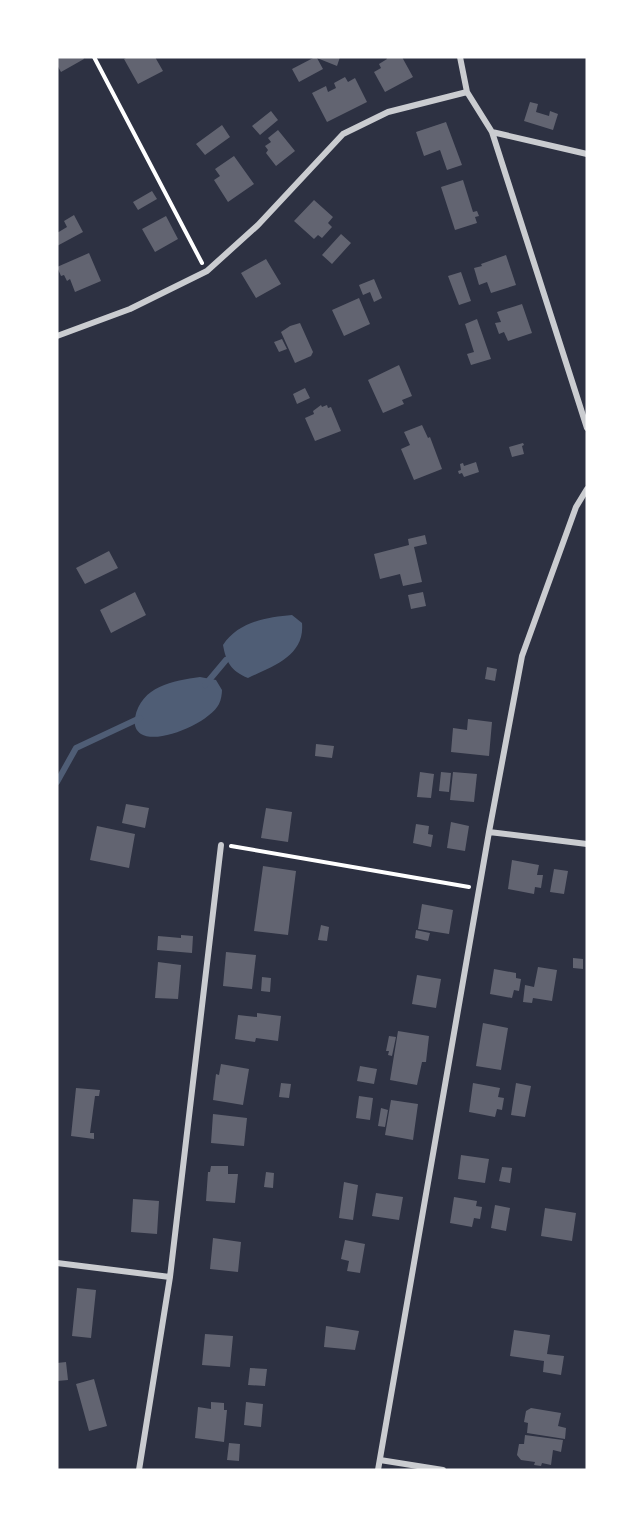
<svg xmlns="http://www.w3.org/2000/svg" width="644" height="1527" font-family="Inter,sans-serif">
<style>
.water{fill:#4f5d75}
.lines{fill:none;stroke-linecap:round;stroke-linejoin:round}
.stream{stroke:#4f5d75;stroke-width:6}
.building{fill:#626471}
.path{stroke:#fff;stroke-width:4}
.minor{stroke:#caccd0;stroke-width:6}
</style>
<rect width="100%" height="100%" fill="#2d3142"/>
<path class="water" d="M292,615l10,8c3,33 -29,43 -54,55 -17,-7 -22,-16 -25,-33 15,-23 44,-28 69,-30z
M200,677l16,3 6,10c0,4 -1,10 -3,14 -9,18 -60,41 -78,30 -6,-4 -7,-10 -6,-16 6,-32 38,-37 65,-41z"/>
<g class="lines">
<path class="stream" d="M205,685l21,-25
M57,782l19,-34 64,-30"/>
</g>
<path class="building" d="M57,57h26l1,2 -23,13 -4,-7z
M128,57h27l8,14 -25,13 -14,-25z
M315,57h25l-3,9 -20,-8 6,11 -24,13 -7,-13z
M386,57h16l11,20 -28,15 -11,-20 7,-4 -2,-4 8,-5z
M345,77l3,5 7,-4 12,24 -40,20 -15,-29 14,-7 2,6 8,-4 -2,-5z
M530,102l8,2 -2,8 13,4 1,-5 8,3 -5,16 -29,-9z
M271,111l7,9 -18,15 -8,-9z
M446,122l16,43 -15,5 -7,-20 -16,6 -8,-24z
M222,125l8,12 -25,18 -9,-11z
M278,130l17,21 -19,15 -10,-13 2,-3 -3,-4 6,-4 -3,-4z
M234,156l20,28 -26,18 -14,-22 6,-4 -5,-7z
M463,180l10,32 4,-1 2,5 -4,1 2,6 -22,7 -14,-43z
M152,191l5,8 -19,11 -5,-8z
M314,200l19,17 -5,6 4,4 -10,11 -4,-3 -4,4 -20,-18z
M74,215l9,17 -26,14v-13l10,-6 -3,-6z
M166,216l12,23 -23,13 -13,-23z
M341,234l10,9 -19,21 -10,-9z
M89,253l12,28 -26,11 -5,-13 -3,2 -3,-6 -3,1 -4,-9z
M506,255l10,30 -25,8 -4,-11 -8,3 -5,-17 8,-2 -1,-2z
M266,259l15,25 -25,14 -15,-25z
M461,272l10,29 -12,4 -11,-29z
M374,279l8,19 -8,4 -4,-10 -7,3 -4,-10z
M359,298l11,26 -26,12 -12,-26z
M522,304l10,29 -24,8 -4,-9 -5,2 -4,-11 6,-1 -4,-10z
M477,319l14,40 -20,6 -4,-11 7,-2 -9,-28z
M300,323l13,29 -2,4 -16,7 -14,-31 9,-6z
M282,339l5,10 -8,3 -5,-10z
M399,365l13,31 -10,4 2,4 -21,9 -15,-33z
M305,388l5,10 -13,6 -4,-10z
M321,405l1,2 5,-2 1,3 3,-1 10,24 -26,10 -10,-23 9,-4 -1,-3z
M422,425l6,13 2,-1 12,32 -28,11 -13,-31 9,-4 -6,-13z
M523,443l1,2 -2,1 2,8 -12,3 -3,-10z
M476,462l3,10 -15,5 -2,-4 -3,1 -1,-3 3,-1 -1,-6 3,-1 1,3z
M425,535l2,9 -13,3 8,35 -19,4 -3,-12 -20,5 -6,-25 35,-9 -1,-6z
M109,551l9,17 -33,16 -9,-16z
M135,592l11,23 -35,18 -11,-23z
M423,592l3,14 -15,3 -3,-14z
M487,667l10,2 -2,12 -10,-2z
M468,719l24,3 -3,34 -38,-4 2,-24 14,2z
M316,744l18,2 -2,12 -17,-2z
M420,772l14,2 -3,24 -14,-1z
M441,772l10,1 -2,19 -10,-1z
M453,772l24,2 -3,28 -24,-2z
M126,804l23,4 -4,20 -23,-5z
M266,808l26,4 -4,30 -27,-4z
M451,822l18,4 -4,25 -18,-3z
M416,824l13,2 -1,8 5,1 -2,12 -18,-4z
M97,826l38,8 -6,34 -39,-8z
M512,860l27,5 -2,10h6l-2,13 -6,-1 -1,7 -26,-5z
M263,866l33,5 -8,64 -34,-4z
M554,869l14,2 -4,23 -14,-2z
M422,904l31,6 -4,24 -31,-5z
M321,925l8,2 -2,14 -9,-1z
M416,930l14,3 -2,8 -13,-3z
M181,935l12,1 -1,17 -35,-3 1,-14 23,2z
M226,952l30,3 -4,34 -29,-3z
M573,958l10,1v10l-10,-1z
M158,962l23,3 -3,34 -23,-1z
M538,967l19,3 -5,31 -19,-3 -1,5 -9,-1 2,-17 9,2z
M494,969l22,4v5l5,1 -2,12 -5,-1 -2,8 -22,-4z
M417,975l24,4 -5,29 -24,-4z
M262,977l9,1 -1,14 -9,-1z
M257,1013l24,3 -3,25 -22,-3 -1,4 -20,-3 3,-24 19,2z
M483,1023l25,5 -7,42 -25,-4z
M398,1031l31,5 -3,26h-4l-5,23 -27,-5z
M389,1036l7,1 -4,19 -4,-1 1,-4h-3z
M221,1064l28,5 -6,36 -30,-5 3,-26 3,1z
M360,1066l17,3 -3,15 -17,-3z
M281,1083l10,1 -2,14 -10,-1z
M473,1083l27,5 -2,9 6,1 -2,12 -5,-1 -2,8 -26,-5z
M516,1083l15,3 -6,31 -14,-2z
M76,1088l24,2 -1,6h-4l-5,37h4v6l-23,-3z
M359,1096l14,2 -3,22 -14,-2z
M391,1100l27,4 -5,36 -28,-5z
M381,1108l7,2 -3,17 -7,-1z
M213,1114l34,4 -3,28 -33,-3z
M461,1155l28,4 -4,24 -27,-4z
M211,1166h17v8h10l-3,29 -29,-2 2,-29h2z
M502,1167l10,1 -2,15 -11,-2z
M266,1172l8,1 -1,15 -9,-1z
M344,1182l14,3 -5,35 -14,-2z
M376,1193l27,4 -4,23 -27,-4z
M454,1197l23,4 -1,5 6,1 -2,12 -6,-1 -2,9 -22,-4z
M133,1199l26,2 -2,33 -26,-2z
M495,1205l15,3 -4,23 -15,-3z
M545,1208l31,5 -4,28 -31,-5z
M213,1238l28,4 -3,30 -28,-3z
M345,1240l20,4 -5,29 -13,-2 2,-10 -8,-2z
M77,1288l19,2 -5,48 -19,-2z
M326,1326l33,5 -4,19 -31,-3z
M514,1330l36,5 -3,19 17,2 -3,19 -18,-3 1,-11 -34,-5z
M205,1334l28,2 -3,31 -28,-2z
M66,1362l2,18 -11,1v-18z
M250,1368l17,1 -2,17 -17,-1z
M94,1379l13,47 -18,5 -13,-47z
M211,1402l13,1v7h3l-3,32 -29,-4 3,-31 13,2z
M246,1402l17,2 -2,23 -17,-2z
M531,1408l30,5 -3,13 8,2 -1,11 -38,-6 1,-10 -4,-1 2,-11z
M525,1435l38,5 -2,12 -8,-2 -2,15 -9,-2 -1,3 -7,-1 1,-3 -14,-2 -4,-5 2,-11h5z
M229,1443l11,1 -1,17 -12,-1z"/>
<g class="lines">
<path class="path" d="M94,57l108,206
M231,846l238,41"/>
<path class="minor" d="M460,57l7,35 25,40 95,296
M492,132l95,22
M57,336l73,-27 77,-38 51,-46 85,-91 45,-22 79,-20
M489,832l98,12
M57,1263l113,14
M380,1460l63,10
M139,1470l31,-193 51,-432
M378,1470l111,-638 33,-176 54,-149 11,-18"/>
</g>
<rect width="644" height="1527" fill="none" stroke="#ffffff" stroke-width="117"/>
</svg>
